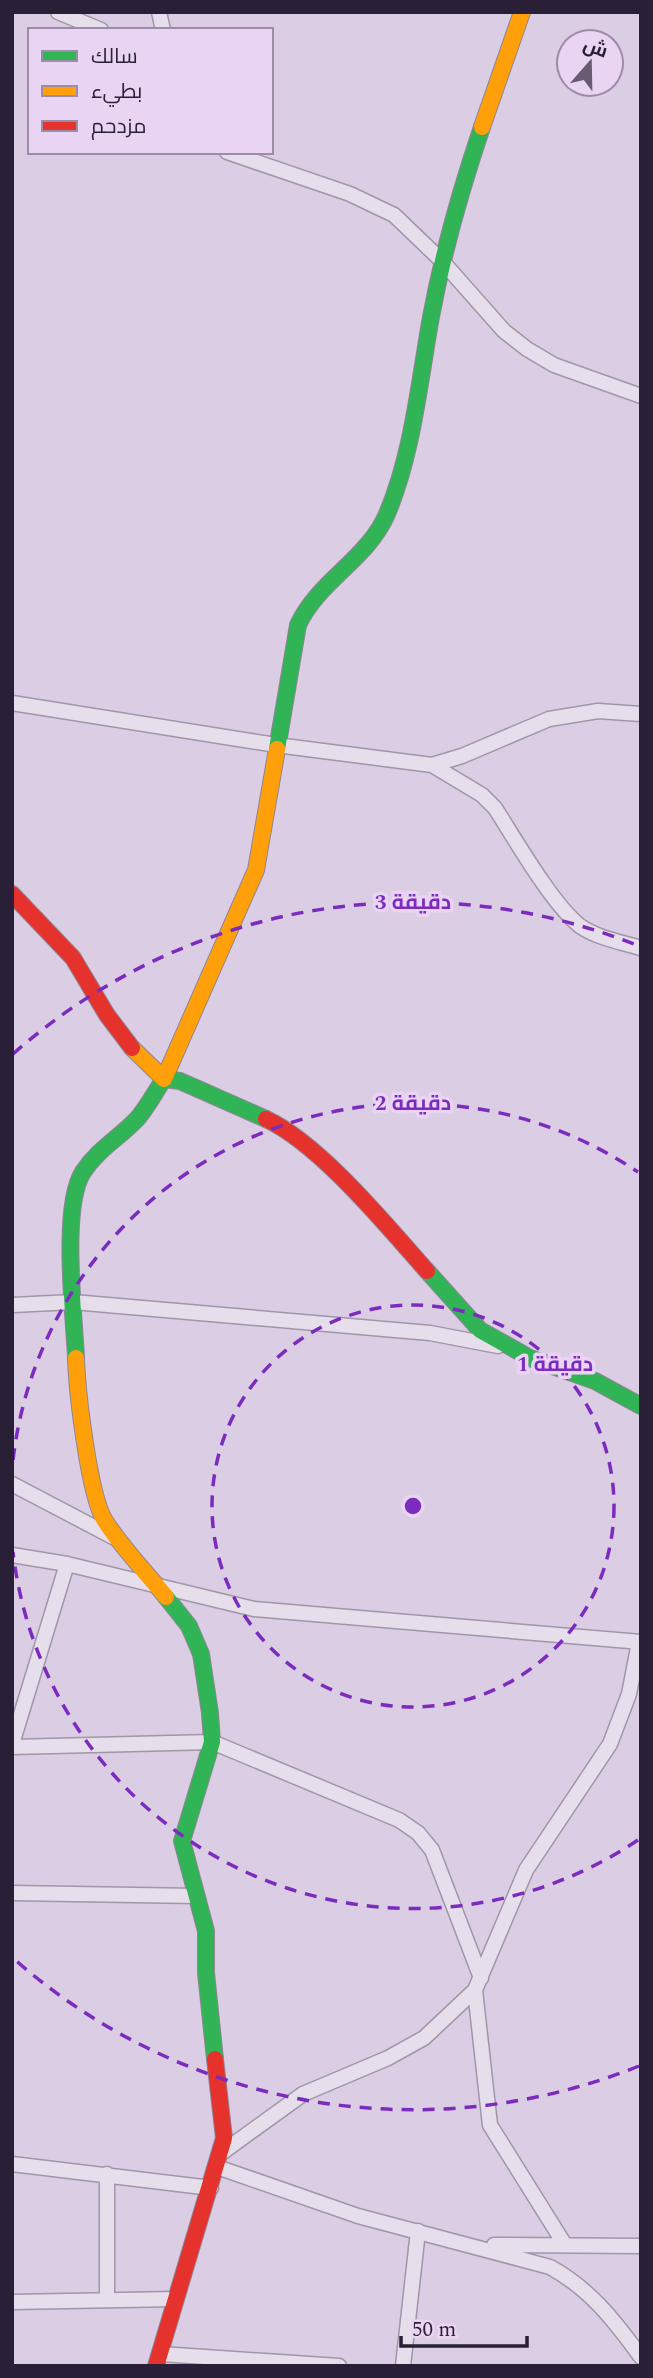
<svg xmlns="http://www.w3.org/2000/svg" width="653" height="2378" font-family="Spectral,Cairo,serif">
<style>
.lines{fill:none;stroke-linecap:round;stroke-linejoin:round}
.street-casing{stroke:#a096a8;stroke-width:17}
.fast-casing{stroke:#908697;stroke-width:18}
.slow-casing{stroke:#908697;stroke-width:18}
.jam-casing{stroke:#908697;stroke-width:18}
.street{stroke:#e6deeb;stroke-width:14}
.fast{stroke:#30b455;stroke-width:16}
.slow{stroke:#ff9f0a;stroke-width:16}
.jam{stroke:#e5322d;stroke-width:16}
.ring{fill:none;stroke:#7b2cbf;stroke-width:3.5;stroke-dasharray:12 9}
.centre{fill:#7b2cbf;stroke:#e9d4f3;stroke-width:3.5}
.ring-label{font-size:21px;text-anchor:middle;font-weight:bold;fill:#7b2cbf;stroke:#e9d4f3;stroke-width:7;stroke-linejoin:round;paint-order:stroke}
</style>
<rect width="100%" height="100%" fill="#dbcde3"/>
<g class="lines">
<g class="street-casing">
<path id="street" d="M58,12l43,18
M159,12l4,18
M227,152l123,42 44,21 48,46 62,70 23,18 27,16 87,31
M12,703l264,42 156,20 30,-9 87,-37 49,-8 43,3
M432,765l50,30 13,13c20,31 57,96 85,118 17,12 41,16 61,22
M12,1305l61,-3 357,31 68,13
M12,1484l101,53
M12,1555l55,9 187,45 387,33
M12,1744l55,-180
M12,1747l200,-5 187,78 19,13 14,17 49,128
M12,1893l185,3
M475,1990l15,135 75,120
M220,2154l83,-60 85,-36 36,-20 51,-48 51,-120 84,-126 19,-50 10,-52
M12,2164l199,24
M217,2167l141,49 192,51c40,22 64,53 91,90
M107,2174v126
M494,2245l147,1
M12,2302l164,-3
M161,2354l178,12
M403,2366l15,-135"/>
</g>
<g class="fast-casing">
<path id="fast" d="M277,749l21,-124c21,-45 69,-65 89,-111 26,-62 32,-131 44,-197 12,-65 30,-128 51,-190
M427,1271l53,59 50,28 65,23 46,25
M76,1358c-2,-43 -15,-152 7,-186 15,-23 36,-34 54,-53 10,-11 18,-27 27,-40l16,2 86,38
M166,1597l23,29 12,28 9,59 2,29 -30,99 24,90v42l9,86"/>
</g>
<g class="slow-casing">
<path id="slow" d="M482,127l40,-115
M132,1048l32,31 92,-209 21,-121
M76,1358c1,33 13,138 29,163 17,27 41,51 61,76"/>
</g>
<g class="jam-casing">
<path id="jam" d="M12,894l61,64 34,57 25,33
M266,1119c54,25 121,107 161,152
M156,2366l68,-228 -9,-79"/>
</g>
<use href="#street" class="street"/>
<use href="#fast" class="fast"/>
<use href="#slow" class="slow"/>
<use href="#jam" class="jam"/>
</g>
<g class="ring">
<circle cx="413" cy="1506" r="201"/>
<path d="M638 1840A403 403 0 0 1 13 1552M13 1460A403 403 0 0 1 638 1172"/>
<path d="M639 2066A604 604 0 0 1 13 1958M13 1054A604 604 0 0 1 639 946"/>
</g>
<circle cx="413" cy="1506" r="10" class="centre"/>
<g class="ring-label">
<text x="413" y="909">3 دقيقة</text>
<text x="413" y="1110">2 دقيقة</text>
<text x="555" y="1371">1 دقيقة</text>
</g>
<rect width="653" height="2378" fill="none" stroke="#291f36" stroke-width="28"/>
<rect x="28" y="28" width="245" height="126" fill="#e9d4f3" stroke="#9c8ca7" stroke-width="2"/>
<rect x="42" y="51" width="35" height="10" fill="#30b455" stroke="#9c8ca7" stroke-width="2"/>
<text x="91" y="63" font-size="21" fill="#291f36">سالك</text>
<rect x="42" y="86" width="35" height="10" fill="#ff9f0a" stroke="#9c8ca7" stroke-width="2"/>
<text x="91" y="98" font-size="21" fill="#291f36">بطيء</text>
<rect x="42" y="121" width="35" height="10" fill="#e5322d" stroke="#9c8ca7" stroke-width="2"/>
<text x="91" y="133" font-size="21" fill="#291f36">مزدحم</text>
<g transform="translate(590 63) rotate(20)"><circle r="33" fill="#e9d4f3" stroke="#9c8ca7" stroke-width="2"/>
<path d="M0-5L12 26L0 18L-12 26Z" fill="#675c73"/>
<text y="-10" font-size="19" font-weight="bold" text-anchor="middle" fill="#291f36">ش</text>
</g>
<path d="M401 2336v10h126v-10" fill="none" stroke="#291f36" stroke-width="3.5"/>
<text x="412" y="2336" font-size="21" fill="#291f36" stroke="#e9d4f3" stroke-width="5" paint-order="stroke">50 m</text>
</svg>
